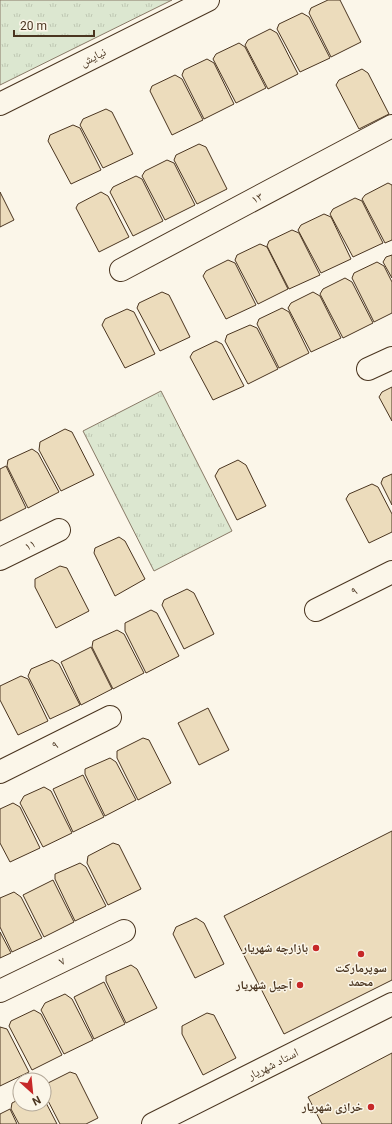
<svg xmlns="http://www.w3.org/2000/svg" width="392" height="1124" font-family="Roboto,'Noto Naskh Arabic',sans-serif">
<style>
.park{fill:url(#park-tufts);stroke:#887966}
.building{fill:#ecdcbc;stroke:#4a3520}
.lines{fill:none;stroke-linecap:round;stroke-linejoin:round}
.minor-casing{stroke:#4a3520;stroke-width:24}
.tertiary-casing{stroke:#4a3520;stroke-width:24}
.minor{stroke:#fbf6e9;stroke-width:22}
.tertiary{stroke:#fbf6e9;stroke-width:22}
.poi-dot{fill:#c62828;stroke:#fbf6e9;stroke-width:1.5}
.labels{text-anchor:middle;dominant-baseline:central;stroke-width:3;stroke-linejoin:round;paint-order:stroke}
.street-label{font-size:12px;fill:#4a3520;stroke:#fbf6e9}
.poi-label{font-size:12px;font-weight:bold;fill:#4a3520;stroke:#fbf6e9;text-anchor:end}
</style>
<defs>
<pattern id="park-tufts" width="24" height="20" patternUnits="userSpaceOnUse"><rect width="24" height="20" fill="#dce7d0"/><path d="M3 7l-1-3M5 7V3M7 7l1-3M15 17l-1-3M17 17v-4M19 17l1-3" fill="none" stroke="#bec7b2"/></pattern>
</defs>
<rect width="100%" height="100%" fill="#fbf6e9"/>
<path class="park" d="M0,0h172l-172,85z
M161,391l71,140 -78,40 -71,-140z"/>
<path class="building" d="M328,0h12l21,42 -30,15 -22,-44 2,-5z
M302,13l7,4 21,41 -30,14 -23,-43 2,-5z
M270,29l7,4 21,41 -30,15 -23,-44 3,-5z
M239,43l6,4 21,41 -30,15 -23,-44 3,-5z
M207,59l7,4 20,41 -30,15 -22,-44 2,-5z
M362,69l6,4 21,41 -30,15 -23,-44 3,-5z
M175,75l7,4 21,41 -31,15 -22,-44 2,-5z
M106,109l6,3 21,42 -30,14 -23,-43 3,-6z
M73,125l7,3 21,42 -30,14 -23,-43 2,-6z
M199,144l7,3 21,42 -30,15 -23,-44 2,-5z
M167,160l7,3 21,42 -30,15 -23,-44 3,-5z
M136,176l6,3 21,42 -30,15 -23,-44 3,-5z
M388,183l4,2v55l-7,3 -23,-44 3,-4z
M0,192l14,28 -14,7z
M101,192l7,4 21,41 -30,15 -23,-44 2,-4z
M355,198l7,3 21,42 -30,14 -23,-43 3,-5z
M324,214l7,3 20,42 -30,14 -23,-43 3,-5z
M292,230l7,3 21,42 -31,14 -22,-43 2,-5z
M260,244l7,3 21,42 -30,15 -23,-44 2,-5z
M392,255v23l-9,-16 3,-5z
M228,260l7,3 21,42 -30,14 -23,-43 3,-5z
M377,262l7,4 8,16v31l-18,9 -22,-44 2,-5z
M345,278l7,4 21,41 -30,15 -23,-44 3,-5z
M162,292l7,3 21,42 -30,14 -23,-43 2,-5z
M313,292l7,4 21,42 -30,14 -23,-44 3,-5z
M282,308l7,4 20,41 -30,15 -22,-44 2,-5z
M127,309l7,3 21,42 -30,14 -23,-43 3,-6z
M250,325l7,3 21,41 -30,15 -23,-43 2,-6z
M216,341l6,3 22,42 -31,14 -23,-43 3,-5z
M392,387v34l-13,-24 3,-5z
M65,429l7,3 22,43 -33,16 -22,-41 1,-8z
M32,449l6,4 21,39 -31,16 -21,-42 1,-6z
M238,460l8,5 20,41 -29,14 -22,-44 4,-7z
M6,466l20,42 -26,13v-52z
M392,474v31l-11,-22 2,-5z
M372,484l6,3 14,27v18l-23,11 -23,-44 3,-5z
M119,537l6,4 20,38 -30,17 -21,-43 1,-5z
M60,566l7,2 22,43 -33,17 -21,-41v-8z
M187,589l7,4 20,41 -30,15 -22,-44 2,-5z
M151,610l6,3 22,43 -33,17 -21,-42v-8z
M117,630l7,4 20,39 -31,16 -21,-42 1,-6z
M91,647l21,42 -31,16 -20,-43z
M52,660l7,4 21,41 -30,14 -22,-43 3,-7z
M21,676l7,3 20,42 -30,14 -18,-35v-14z
M208,708l21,42 -30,15 -21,-42z
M143,738l6,2 22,43 -33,17 -21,-42v-7z
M110,758l6,4 20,38 -31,16 -20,-42v-5z
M83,775l21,42 -31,15 -20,-43z
M44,787l7,4 21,42 -29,14 -23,-44 4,-7z
M13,803l7,4 20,41 -30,14 -10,-19v-34z
M392,831v149l-108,54 -60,-118z
M113,843l6,2 22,44 -33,16 -21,-42 1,-7z
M80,863l6,4 20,39 -31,15 -20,-42v-5z
M53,880l21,42 -30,15 -21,-42z
M14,892l7,5 21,41 -30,14 -12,-25v-29z
M196,918l8,5 20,41 -29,14 -22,-44 3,-7z
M0,932l11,21 -11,5z
M131,965l6,4 20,39 -31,15 -20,-42v-5z
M104,982l21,42 -31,15 -20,-42z
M65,994l7,5 21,41 -29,14 -23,-44 4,-7z
M34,1010l7,4 21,41 -30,15 -23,-44 2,-5z
M207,1013l7,2 22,43 -33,17 -21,-41v-8z
M0,1027l7,2 22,43 -29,14z
M392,1053v71h-70l-14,-27z
M70,1072l6,2 22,44 -12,6h-26l-16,-31v-8z
M20,1099v5h24v-5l13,25h-38l-8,-15 1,-6z
M10,1109l7,15h-17v-10z"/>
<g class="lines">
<g class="minor-casing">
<path id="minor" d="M121,270l271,-144
M368,369l24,-11
M0,559l59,-29
M316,610l76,-38
M0,772l110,-55
M0,991l124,-60"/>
</g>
<g class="tertiary-casing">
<path id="tertiary" d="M0,104l208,-104
M153,1124l239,-120"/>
</g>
<use href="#minor" class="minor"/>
<use href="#tertiary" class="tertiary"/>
</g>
<g class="poi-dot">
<circle cx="316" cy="948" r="4"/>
<circle cx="361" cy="954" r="4"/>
<circle cx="300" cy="985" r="4"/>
<circle cx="371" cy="1107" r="4"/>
</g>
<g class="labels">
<g class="street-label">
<text transform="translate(93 57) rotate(-27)">نیایش</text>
<text transform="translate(257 198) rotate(-28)">۱۳</text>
<text transform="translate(30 545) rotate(-26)">۱۱</text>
<text transform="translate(354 591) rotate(-27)">۹</text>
<text transform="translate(55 745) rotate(-26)">۹</text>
<text transform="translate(62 961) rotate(-26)">۷</text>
<text transform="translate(273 1064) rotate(-27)">استاد شهریار</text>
</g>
<g class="poi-label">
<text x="308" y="948">بازارچه شهریار</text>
<text x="361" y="968" text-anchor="middle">سوپرمارکت<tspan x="361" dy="14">محمد</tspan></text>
<text x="292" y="985">آجیل شهریار</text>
<text x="363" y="1107">خرازی شهریار</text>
</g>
</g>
<g transform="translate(32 1092) rotate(153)"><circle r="19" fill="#fbf6e9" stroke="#b4a999"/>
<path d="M0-3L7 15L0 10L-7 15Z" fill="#c62828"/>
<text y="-6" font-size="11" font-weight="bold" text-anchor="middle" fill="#4a3520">N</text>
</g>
<path d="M14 30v6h80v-6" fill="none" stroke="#4a3520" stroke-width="2"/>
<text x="20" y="30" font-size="12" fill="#4a3520" stroke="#fbf6e9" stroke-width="3" paint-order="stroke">20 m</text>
</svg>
